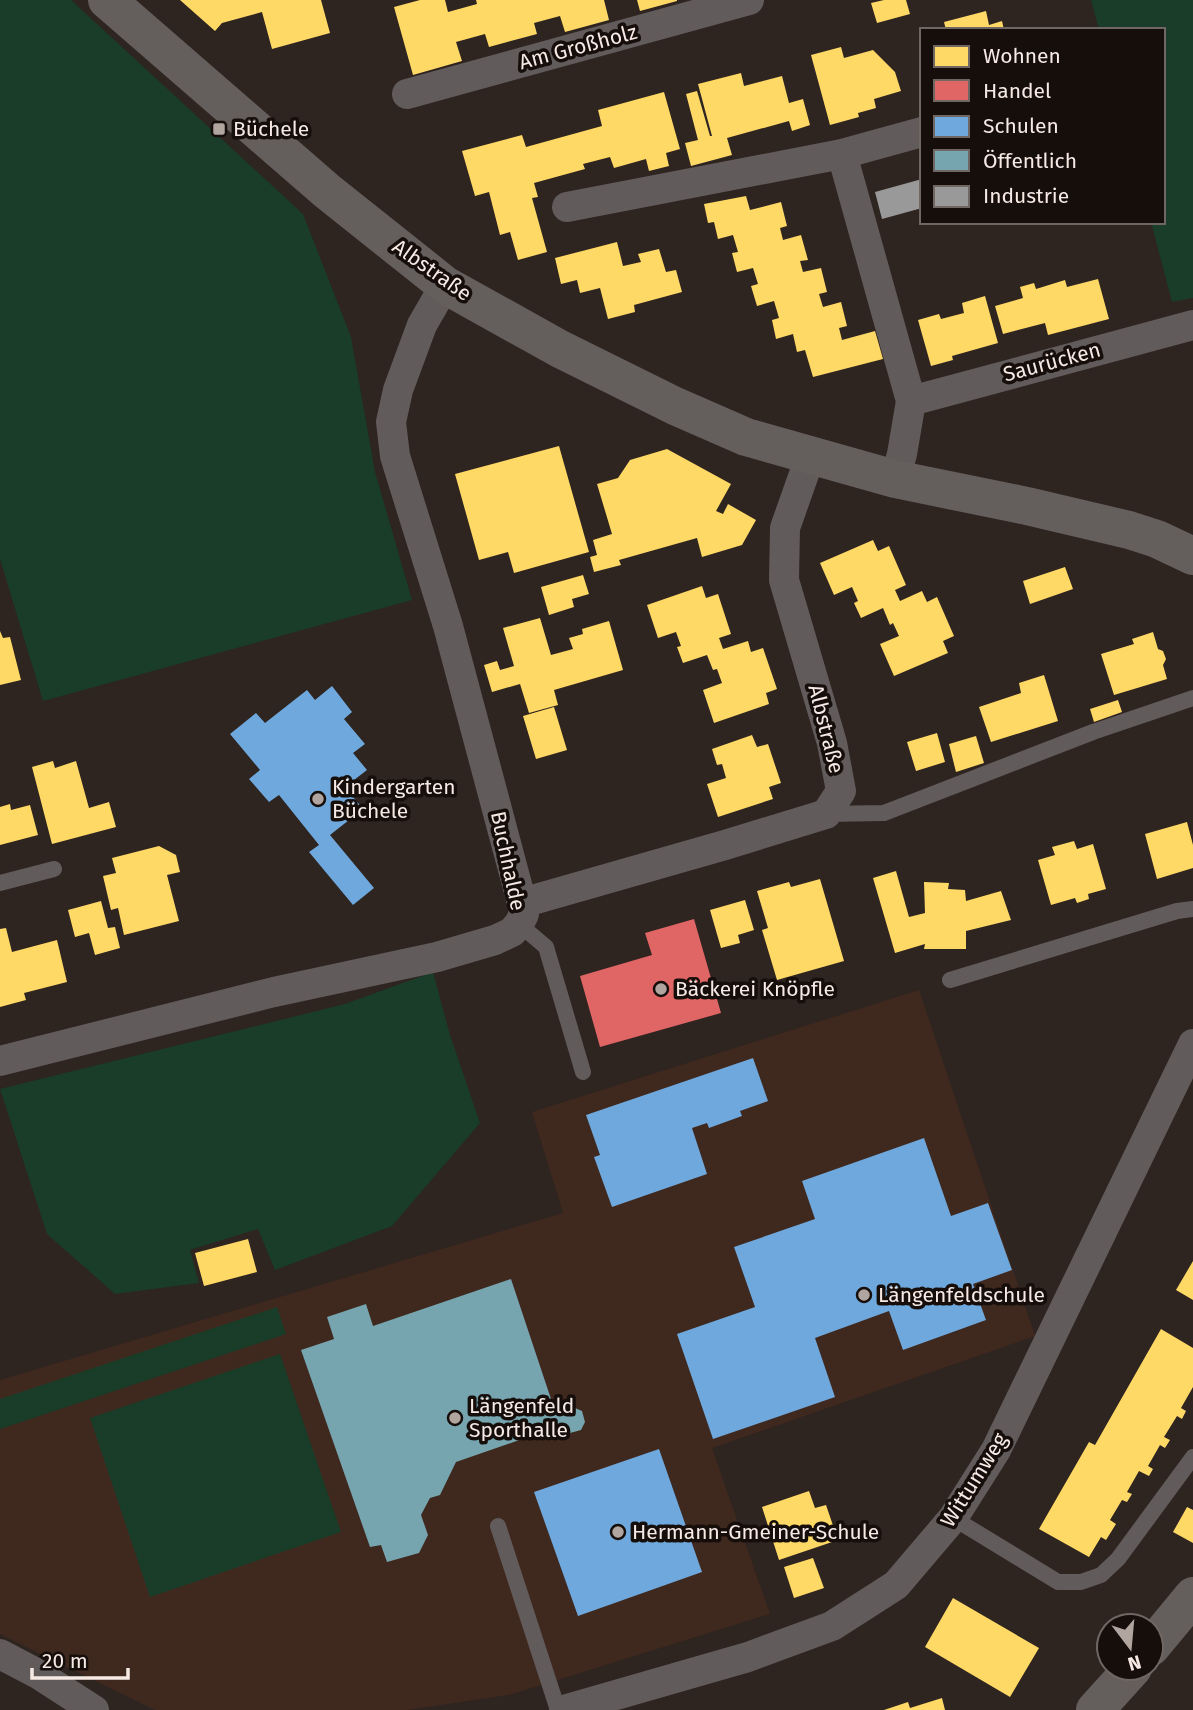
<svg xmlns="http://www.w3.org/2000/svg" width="1193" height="1710" font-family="'Fira Sans',sans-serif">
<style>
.built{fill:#3f281e}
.green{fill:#193d28}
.homes{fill:#ffd966}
.shops{fill:#e06666}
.schools{fill:#6fa8dc}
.public{fill:#76a5af}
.industry{fill:#999}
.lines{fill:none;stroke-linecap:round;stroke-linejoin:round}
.lane{stroke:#615b5b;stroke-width:16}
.street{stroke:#615b5b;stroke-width:30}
.secondary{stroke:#645e5c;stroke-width:38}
.poi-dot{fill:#b1a5a0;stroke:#160e0a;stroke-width:2.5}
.labels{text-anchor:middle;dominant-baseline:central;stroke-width:7;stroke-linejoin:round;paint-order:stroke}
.street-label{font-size:21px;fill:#f7eae5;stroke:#160e0a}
.poi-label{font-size:21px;fill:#f7eae5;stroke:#160e0a;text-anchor:start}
</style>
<rect width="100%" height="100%" fill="#2e2420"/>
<path class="built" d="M919,990l116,346 -323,112 58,166 -261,81 -102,15h-252l-155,-76v-254l563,-167 -31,-101z"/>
<path class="green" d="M0,0h71l232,214 48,123 24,135 37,128 -369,101 -43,-142z
M1091,0h102v298l-21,4 -21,-80h12v-192h-64z
M433,972l17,63 30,88 -88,103 -117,44 -17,-41 -68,21 9,33 -84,11 -68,-60 -47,-145 345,-85z
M277,1307l9,27 -286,95v-30z
M280,1354l61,178 -191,65 -60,-179z"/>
<path class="homes" d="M180,0h141l9,33 -58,16 -10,-37 -40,11 -7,8z
M420,0h25l3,12 29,-8 -1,-4h128l5,20 -44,12 -5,-16 -26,7 3,11 -48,13 -4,-13 -29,8 6,19 -49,14 -19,-68z
M637,0h40v1l-37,10z
M884,0h22l4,14 -33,9 -6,-20z
M986,11l3,14 13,-4 2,9h-58l-2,-8z
M841,47l3,11 29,-8 22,22 6,19 -27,8 2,9 -18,5 1,4 -29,8 -19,-70z
M741,73l3,13 38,-10 7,27 14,-4 7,26 -18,6 -3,-10 -62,17 5,17 -41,11 -6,-23 13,-3 -12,-46 11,-3 13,45h2l-14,-52z
M664,92l16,57 -14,4 3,13 -20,5 -3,-12 -32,9 -4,-11 -27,7 2,5 -51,14 4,14 -6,1 15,54 -29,8 -8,-28 -10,3 -11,-43 -14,4 -13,-45 60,-16 4,12 76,-21 -4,-16z
M746,196l4,14 31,-8 6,24 -7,2 3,12 18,-5 7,25 -8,1 3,11 18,-4 6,24 -8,2 4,13 18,-5 6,24 -8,2 3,12 33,-9 8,28 -70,18 -8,-27 -8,2 -4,-18 -17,5 -4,-19 7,-2 -5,-17 -17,5 -6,-20 7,-2 -5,-16 -16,4 -5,-19 6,-1 -5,-17 -15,4 -4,-17 -6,1 -4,-19z
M617,242l6,24 18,-4 -3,-8 21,-5 7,23 10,-2 6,22 -48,13 1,7 -27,7 -8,-31 -20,5 -3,-13 -16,4 -6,-26z
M1098,279l11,40 -61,16 -3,-12 -42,11 -8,-28 28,-8 -3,-11 14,-4 2,6 29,-9 2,7z
M985,296l13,47 -46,13 1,4 -22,6 -13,-46 21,-6 2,5 23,-6 -2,-10z
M559,446l30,106 -75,21 -6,-21 -29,8 -24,-86z
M667,449l64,35 -15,27 7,3 5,-10 28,16 -14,25 -40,12 -5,-19 -78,22 2,5 -27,7 -4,-15 7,-2 -4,-15 19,-6 -15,-50 21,-6 12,-18z
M873,540l5,11 11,-5 17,39 -11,5 5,11 22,-10 5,11 10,-5 17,39 -11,5 5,12 -54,23 -14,-32 19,-8 -6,-13 -3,2 -7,-17 -22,10 -7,-15 4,-2 -6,-14 -18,8 -14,-32z
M1065,567l8,22 -43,15 -7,-23z
M583,575l6,19 -17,5 2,8 -25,8 -8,-28z
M702,586l4,12 12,-4 13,40 -12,4 4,11 25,-8 3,11 12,-4 14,41 -11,4 3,11 -55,19 -11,-33 19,-7 -5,-14 -4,1 -6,-15 -24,8 -6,-16 4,-1 -5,-14 -18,6 -11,-33z
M540,618l11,37 22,-6 -4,-11 14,-4 -1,-5 27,-8 14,49 -69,20 4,15 -29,8 -9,-29 -28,8 -8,-27 13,-4 3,9 14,-4 -11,-38z
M0,631l3,7 7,-1 11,43 -21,5z
M1153,632l5,17 5,2 3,8 -3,6 4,14 -53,16 -13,-41 33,-10 -2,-5z
M1044,675l14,46 -67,21 -12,-35 42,-14 -2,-10z
M1118,700l4,12 -28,10 -4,-13z
M554,707l13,43 -31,9 -13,-43z
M937,733l8,29 -29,9 -9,-29z
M752,735l5,12 11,-3 13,39 -12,4 4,12 -55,18 -11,-33 19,-6 -4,-14 -5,1 -5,-16z
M976,736l8,27 -28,9 -7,-28z
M53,761l2,7 21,-7 13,47 20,-6 7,25 -64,17 -20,-77z
M10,804l1,6 19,-5 8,30 -38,10v-38z
M1187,822l6,23v23l-36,11 -12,-45z
M1074,841l3,8 16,-5 13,45 -18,5 1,5 -12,4 -2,-5 -24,7 -13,-45 17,-5 -3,-8z
M159,846l17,9 4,17 -13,3 12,46 -55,14 -6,-27 -7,2 -8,-34 13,-3 -4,-15z
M896,871l13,46 16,-4 -1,-31 25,1 -1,6 17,1 1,11 35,-10 10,29 -45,11v18h-42l1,-5 -30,9 -22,-75z
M820,879l24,82 -67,19 -15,-50 6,-2 -11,-37 32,-9 2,5z
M745,900l9,30 -16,5 2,8 -19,5 -11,-38z
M101,901l7,27 7,-1 5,21 -25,7 -6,-22 -14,4 -7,-27z
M6,928l6,24 45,-12 10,42 -43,11 2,7 -26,7v-78z
M248,1239l9,33 -53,14 -9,-33z
M1193,1261v39l-17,-10z
M1161,1329l32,19v39l-12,21 5,3 -4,8 -5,-3 -13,21 6,3 -5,8 -5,-3 -12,21 5,3 -4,7 -10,-5 -12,21 5,2 -5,8 -5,-2 -12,20 6,4 -10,16 -5,-3 -12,20 -50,-28 50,-87 6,3z
M809,1491l6,17 11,-3 12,35 -59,20 -17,-53z
M1187,1507l6,3v33l-20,-11z
M813,1558l11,30 -30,10 -10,-31z
M953,1598l86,50 -29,49 -85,-50z
M942,1698l3,12h-61l24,-8 2,6z"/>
<path class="shops" d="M694,919l27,94 -121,34 -20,-71 72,-21 -7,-22z"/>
<path class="schools" d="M332,686l20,26 -8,7 21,25 -12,9 14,17 -22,17 18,22 -33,26 44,53 -21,17 -44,-53 10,-7 -40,-50 -10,7 -20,-23 11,-9 -30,-36 26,-21 9,10 42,-33 8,10z
M753,1058l15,43 -28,10 2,5 -33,12 -2,-5 -15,5 15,46 -95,33 -18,-50 6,-2 -14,-40z
M924,1138l27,78 37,-13 24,67 -39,14 13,36 -83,30 -14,-39 -74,27 20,59 -122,42 -36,-105 78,-27 -21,-60 81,-28 -13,-38z
M659,1449l43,123 -124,44 -44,-124z"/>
<path class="public" d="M511,1279l45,135 19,-6 7,3 3,11 -4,8 -22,6 -11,-6 -92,32 -16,33 -10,3 -9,17 7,20 -9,18 -32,9 -6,-17 -11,2 -69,-197 33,-11 -7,-22 39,-13 7,22z"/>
<path class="industry" d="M922,179v29l-40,11 -7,-27z"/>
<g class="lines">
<path class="lane" d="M826,814l58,-1 209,-81 100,-34
M0,883l54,-14
M519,924l27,23 37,125
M950,980l227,-69 16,-2
M953,1518l105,64h23l20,-7 17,-16 75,-102
M498,1526l60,184"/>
<path class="street" d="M407,94l342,-94
M842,154l69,247 -9,53 -7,25
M567,207l275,-53 80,-22
M911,401l282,-76
M522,903l203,-58 101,-31 15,-23 -9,-48 -48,-163 1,-52 25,-71
M0,1061l274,-69 163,-35 58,-17 17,-8 7,-8 5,-10 -2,-11 -74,-277 -53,-170 -4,-34 7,-32 24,-65 23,-40
M0,1654l38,20 56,36
M564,1710l184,-53 84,-31 64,-41 57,-67 43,-68 197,-406"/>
<path class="secondary" d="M107,0l220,191 118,94 115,64 115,57 71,31 149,42 132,27 102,24 28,9 36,17
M1151,1647l42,-51
M1095,1710l38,-42"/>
</g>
<g class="poi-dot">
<rect x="212" y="122" width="14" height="14" rx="3.5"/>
<circle cx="318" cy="799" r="7"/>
<circle cx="661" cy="989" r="7"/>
<circle cx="864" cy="1295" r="7"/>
<circle cx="455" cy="1418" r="7"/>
<circle cx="618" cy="1532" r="7"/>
</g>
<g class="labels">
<g class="street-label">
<text transform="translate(578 47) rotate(-15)">Am Großholz</text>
<text transform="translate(432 270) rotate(35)">Albstraße</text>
<text transform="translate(1052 362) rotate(-15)">Saurücken</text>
<text transform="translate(826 729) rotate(76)">Albstraße</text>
<text transform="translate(508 861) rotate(78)">Buchhalde</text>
<text transform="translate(974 1480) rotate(-58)">Wittumweg</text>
</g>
<g class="poi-label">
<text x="233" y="129">Büchele</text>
<text x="332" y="787">Kindergarten<tspan x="332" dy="24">Büchele</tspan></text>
<text x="675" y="989">Bäckerei Knöpfle</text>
<text x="878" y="1295">Längenfeldschule</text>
<text x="469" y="1406">Längenfeld<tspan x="469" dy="24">Sporthalle</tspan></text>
<text x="632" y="1532">Hermann-Gmeiner-Schule</text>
</g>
</g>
<rect x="920" y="28" width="245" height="196" fill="#160e0a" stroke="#706662" stroke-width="2"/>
<rect x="934" y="46" width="35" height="21" fill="#ffd966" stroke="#706662" stroke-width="2"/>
<text x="983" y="63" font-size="21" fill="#f7eae5">Wohnen</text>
<rect x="934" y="80" width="35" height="21" fill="#e06666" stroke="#706662" stroke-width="2"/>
<text x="983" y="98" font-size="21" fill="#f7eae5">Handel</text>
<rect x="934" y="116" width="35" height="21" fill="#6fa8dc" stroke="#706662" stroke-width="2"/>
<text x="983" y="133" font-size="21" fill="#f7eae5">Schulen</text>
<rect x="934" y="150" width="35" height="21" fill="#76a5af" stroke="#706662" stroke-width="2"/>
<text x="983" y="168" font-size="21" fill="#f7eae5">Öffentlich</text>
<rect x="934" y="186" width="35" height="21" fill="#999999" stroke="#706662" stroke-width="2"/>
<text x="983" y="203" font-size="21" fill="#f7eae5">Industrie</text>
<g transform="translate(1130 1647) rotate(164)"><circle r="33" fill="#160e0a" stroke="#706662" stroke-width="2"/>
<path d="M0-5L12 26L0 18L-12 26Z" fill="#b1a5a0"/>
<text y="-10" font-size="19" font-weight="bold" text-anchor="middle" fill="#f7eae5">N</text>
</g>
<path d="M32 1668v10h96v-10" fill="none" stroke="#f7eae5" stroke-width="3.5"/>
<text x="42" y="1668" font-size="21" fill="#f7eae5" stroke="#160e0a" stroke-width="5" paint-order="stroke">20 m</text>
</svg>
